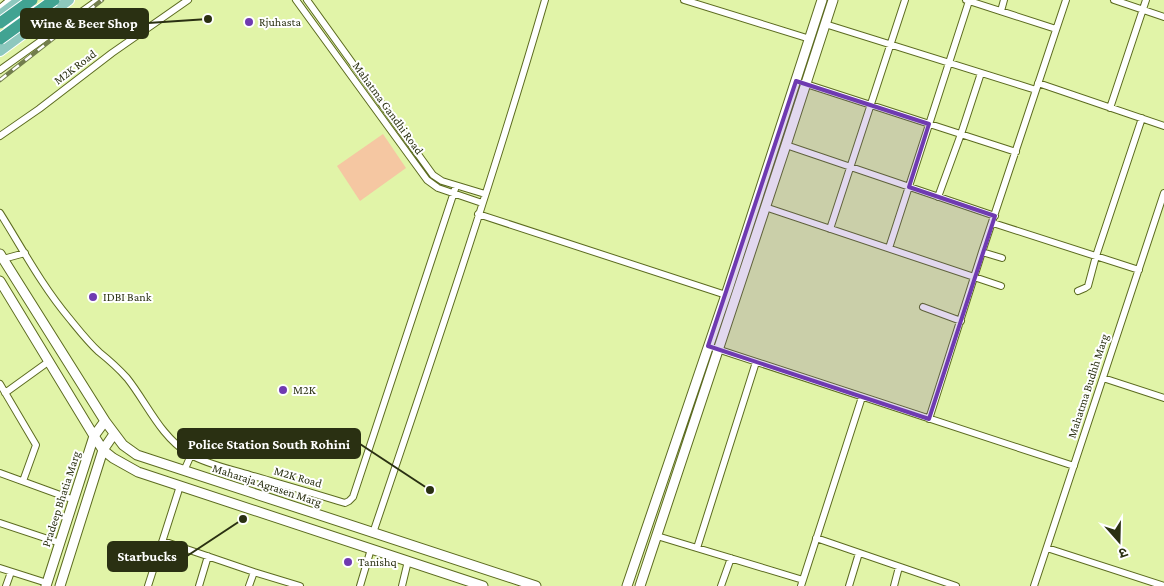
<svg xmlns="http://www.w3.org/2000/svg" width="1164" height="586" font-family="'Crimson Pro','Noto Sans Devanagari',serif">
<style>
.green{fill:#f5c7a2}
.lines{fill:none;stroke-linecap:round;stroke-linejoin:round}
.street-casing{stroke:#5c6b20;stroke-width:8}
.secondary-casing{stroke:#5c6b20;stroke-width:11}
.primary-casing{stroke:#fff;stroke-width:12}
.street{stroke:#fff;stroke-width:6}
.secondary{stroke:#fff;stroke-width:9}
.primary{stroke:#8dc8be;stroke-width:10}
.rail-casing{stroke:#727d4d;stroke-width:4.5}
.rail{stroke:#fff;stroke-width:2.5;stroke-dasharray:8;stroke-linecap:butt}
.highway-bridge-casing{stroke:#fff;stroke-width:13;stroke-linecap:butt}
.highway-bridge{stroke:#41a392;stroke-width:11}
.marked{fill:#6f3ab1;fill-opacity:0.2;stroke:#6f3ab1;stroke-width:4;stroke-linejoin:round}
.poi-dot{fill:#6f3ab1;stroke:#fff;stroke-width:2}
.labels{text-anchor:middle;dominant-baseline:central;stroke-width:4;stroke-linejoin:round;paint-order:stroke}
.poi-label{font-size:12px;fill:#2a3012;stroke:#fff;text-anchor:start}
.street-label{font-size:12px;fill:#2a3012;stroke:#fff}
.leader{fill:none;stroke:#2a3012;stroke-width:2}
.callout-dot{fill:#2a3012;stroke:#fff;stroke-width:2}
.callout{fill:#2a3012;stroke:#2a3012;stroke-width:2}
.callout-label{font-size:14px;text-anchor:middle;font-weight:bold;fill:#fff}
</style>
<rect width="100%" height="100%" fill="#e1f4a8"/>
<path class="green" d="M383,134l23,34 -46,33 -23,-35z"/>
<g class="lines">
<g class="street-casing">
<path id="street" d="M296,0l131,180 11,8 44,15
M307,0l126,175 9,6 43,13
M684,0l126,39
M966,0l90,29
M1114,0l50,17
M0,8l10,-8
M1001,11l3,-11
M825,24l211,66
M0,70l98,-70
M803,83l213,69
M1038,83l126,43
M1110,108l36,-108
M0,136l39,-27 73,-56 76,-53
M786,145l209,71
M938,197l23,-63 20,-61
M765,207l236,79
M0,213c22,35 42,73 69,105 9,11 19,24 30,34 10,8 19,16 28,26 20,25 33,58 62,76 17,10 41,15 61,21 31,9 63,18 95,28l4,-2 4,-4 103,-311
M478,214l248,81
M993,223l146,47
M830,229l75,-229
M889,248l80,-247
M982,252l20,6
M3,259l22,-6
M1078,291l7,-3 3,-2 8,-30 46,-138
M923,307l38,14
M708,346l366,120
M1103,378l61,20
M0,384l36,61 -13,36
M5,393l43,-31
M929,419l53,-167 84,-252
M184,471l7,-16
M0,473l74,27
M0,523l60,20
M373,533c60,-177 120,-354 172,-533
M657,536l146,44
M816,538l140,48
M163,541l91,31 46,14
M697,548l59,-186
M1047,548l117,38
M0,568l47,15
M6,586l5,-14
M148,586l32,-100
M199,586l9,-30
M249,586l5,-14
M360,586l11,-37
M402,586l6,-25
M721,586l10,-28
M801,586l61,-189
M849,586l10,-33
M894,586l5,-19
M1034,586l130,-393"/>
</g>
<g class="secondary-casing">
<path id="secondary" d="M0,254l105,167 18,24 14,10 399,131
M0,281l94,155 9,14 10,8 25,14 345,114
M46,586l48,-150 11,-15
M60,586l43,-136 11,-16
M627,586l102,-300 93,-286
M640,586l146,-441 47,-145"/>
</g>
<g class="primary-casing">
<path id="primary" d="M0,15l20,-15
M0,51l69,-51"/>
</g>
<use href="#street" class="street"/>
<use href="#secondary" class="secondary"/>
<use href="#primary" class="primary"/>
<g class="rail-casing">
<path id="rail" d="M0,80l102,-80"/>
</g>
<use href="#rail" class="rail"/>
<g class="highway-bridge-casing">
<path id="highway-bridge" d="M0,23l32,-23
M0,39l54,-39"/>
</g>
<use href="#highway-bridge" class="highway-bridge"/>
</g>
<path class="marked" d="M796,81l133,43 -20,63 86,29 -66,203 -221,-73z"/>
<g class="poi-dot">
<circle cx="249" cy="22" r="5"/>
<circle cx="93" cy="297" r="5"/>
<circle cx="283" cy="390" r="5"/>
<circle cx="348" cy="562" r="5"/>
</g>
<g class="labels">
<g class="poi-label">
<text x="259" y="22">Rjuhasta</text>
<text x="103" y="297">IDBI Bank</text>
<text x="293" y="390">M2K</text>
<text x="358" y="562">Tanishq</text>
</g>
<g class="street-label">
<text transform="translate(75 67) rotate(-37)">M2K Road</text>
<text transform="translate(388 108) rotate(54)">Mahatma Gandhi Road</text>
<text transform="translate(1088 386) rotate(-72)">Mahatma Budhh Marg</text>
<text transform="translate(298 477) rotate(16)">M2K Road</text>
<text transform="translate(267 485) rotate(18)">Maharaja Agrasen Marg</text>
<text transform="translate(61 499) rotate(-72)">Pradeep Bhatia Marg</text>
</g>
</g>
<path class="leader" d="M208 19L148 23M430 490L360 444M243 519L187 556"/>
<g class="callout-dot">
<circle cx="208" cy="19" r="5"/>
<circle cx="430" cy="490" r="5"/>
<circle cx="243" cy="519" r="5"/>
</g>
<g class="callout">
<rect x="21" y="9" width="127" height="29" rx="5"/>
<rect x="178" y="429" width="182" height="29" rx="5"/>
<rect x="108" y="542" width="79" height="29" rx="5"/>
</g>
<g class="callout-label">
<text x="84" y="28">Wine &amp; Beer Shop</text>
<text x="269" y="449">Police Station South Rohini</text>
<text x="147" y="561">Starbucks</text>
</g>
<g transform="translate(1119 541) rotate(160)" stroke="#ffffff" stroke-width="4" paint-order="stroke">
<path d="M0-4L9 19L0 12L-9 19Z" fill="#2a3012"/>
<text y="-8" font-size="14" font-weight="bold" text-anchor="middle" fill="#2a3012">उ</text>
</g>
</svg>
